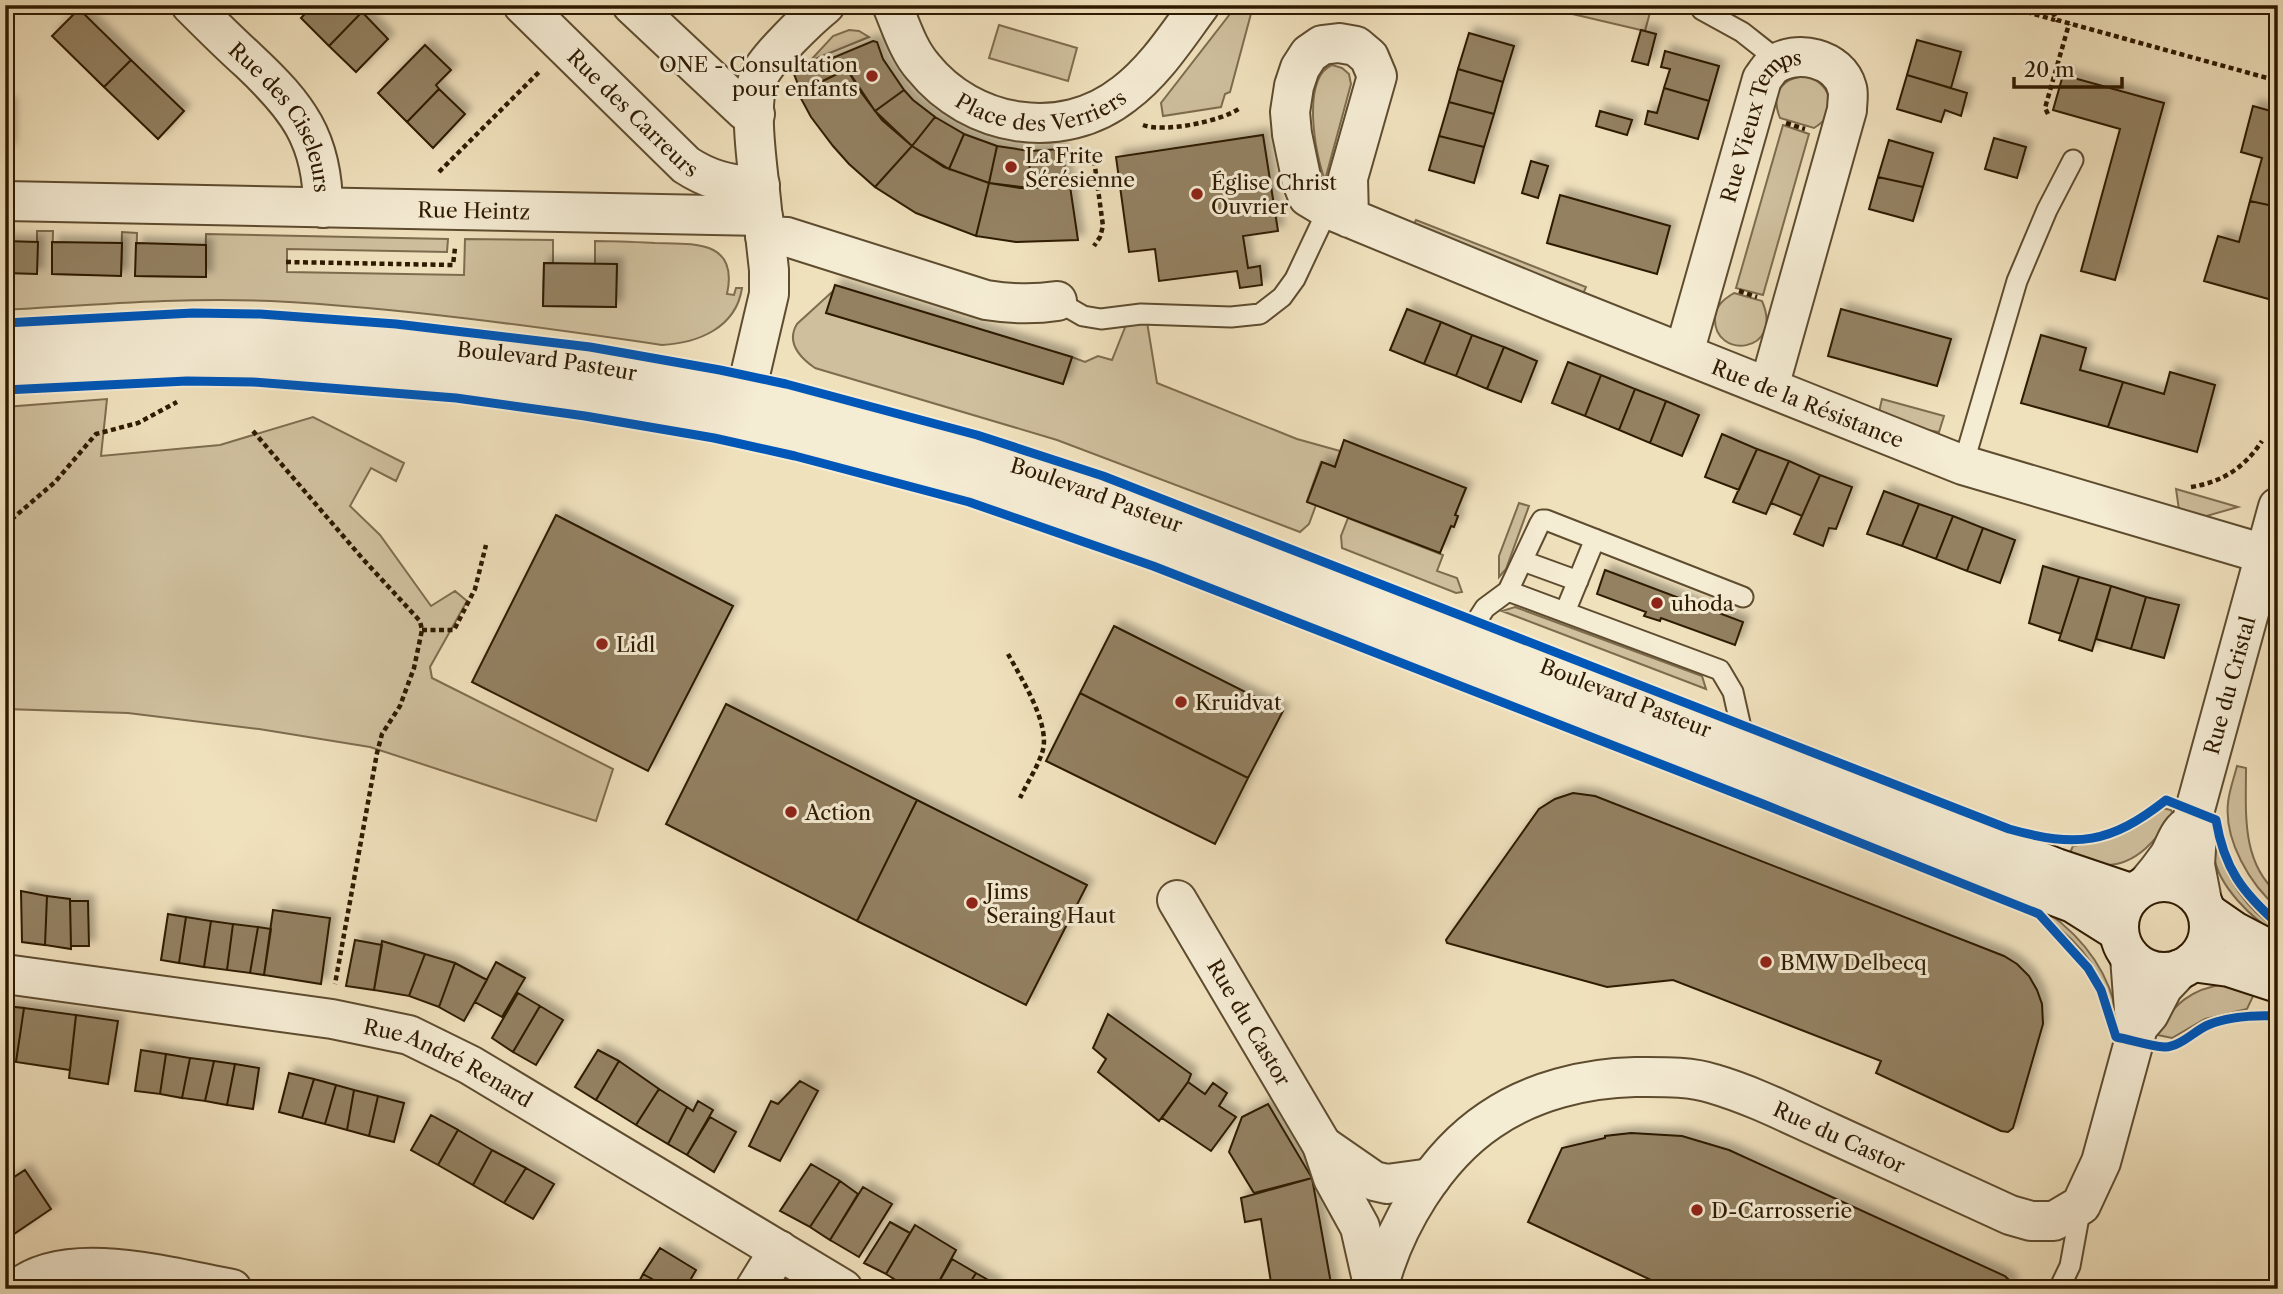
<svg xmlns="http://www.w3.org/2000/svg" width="2283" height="1294" font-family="'Libre Caslon Text',serif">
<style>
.green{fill:#cfbf9d;stroke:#7e6c4e;stroke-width:2}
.building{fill:#938162;stroke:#2e1a00;stroke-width:2;filter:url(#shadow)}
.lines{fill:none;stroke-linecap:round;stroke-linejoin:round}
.lane-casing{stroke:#5e4c2f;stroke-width:23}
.street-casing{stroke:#5e4c2f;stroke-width:42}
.secondary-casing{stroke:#2e1a00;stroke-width:42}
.path{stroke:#2e1a00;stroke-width:4.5;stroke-dasharray:5 3.5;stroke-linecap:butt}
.lane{stroke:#f5ecd4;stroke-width:19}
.street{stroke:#f5ecd4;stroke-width:38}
.secondary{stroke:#f5ecd4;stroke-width:38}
.cycleway-casing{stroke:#f5ecd4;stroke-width:13}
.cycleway{stroke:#0057b8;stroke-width:9}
.poi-dot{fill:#8f2418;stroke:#f5ecd4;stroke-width:2.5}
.labels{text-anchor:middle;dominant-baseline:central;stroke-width:6;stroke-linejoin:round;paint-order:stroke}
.poi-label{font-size:21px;fill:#2e1a00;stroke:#f5ecd4;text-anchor:start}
.street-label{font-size:21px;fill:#2e1a00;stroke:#f5ecd4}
</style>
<defs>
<filter id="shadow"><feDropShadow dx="6" dy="-6" stdDeviation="3.5" flood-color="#0004"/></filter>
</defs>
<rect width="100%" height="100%" fill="#f0e1bd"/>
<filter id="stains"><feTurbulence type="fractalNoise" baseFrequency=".00286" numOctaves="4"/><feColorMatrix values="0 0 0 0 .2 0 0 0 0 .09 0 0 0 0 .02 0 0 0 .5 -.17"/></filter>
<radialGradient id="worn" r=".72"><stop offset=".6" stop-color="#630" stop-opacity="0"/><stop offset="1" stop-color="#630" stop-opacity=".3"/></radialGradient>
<path class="green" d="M1237,5h11l4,5 -22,82 -5,2 -4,13 -58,9 -2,-13z
M1534,5h118l-7,26z
M999,25l78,23 -9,33 -79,-23z
M849,30l10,1 10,6 -59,24 23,-25z
M1332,65l10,3 7,6 2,10 -26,96c-10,-25 -24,-102 7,-115z
M1808,76c25,11 31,37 6,52l-34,-10c-10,-25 2,-41 28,-42z
M1783,125l26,9 -46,161 -27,-7z
M1416,220l170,67 -3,7 -170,-68z
M37,231h16l-1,43 69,1 1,-43 15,1 -1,43 69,1 1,-43 242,5 -1,13 -160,-3v23l177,3 1,-36 88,1v23h-9l-1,43 72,1 2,-42 -22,-1v-23c20,0 40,1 60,2 37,1 84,-4 72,51l7,1 2,-7h6c-6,40 -44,55 -80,57 -130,-19 -260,-37 -391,-44 -88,-4 -178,4 -266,9v-37h32z
M833,291l-6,22 236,71 9,-27 13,5 13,-6 14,4 14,-35 21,-3 10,61 140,56 43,12 -5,16 -14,-5 -14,39 9,4 -7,19 -9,8 -243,-92 -242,-72c-16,-11 -29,-26 -18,-44z
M1734,293l28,8c23,53 -49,59 -47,17 0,-12 9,-19 19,-25z
M107,399l-6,57 119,-11 93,-28 91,46 -8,18 -25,-13 -21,38 30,29 51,71 24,-15 12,10 -37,66 2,11 181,91 -17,52 -226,-74 -111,-18 -131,-16 -123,-4v-302z
M1882,399l62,17 -5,16 -12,-2 -48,-18z
M2176,489l62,18 -35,10 -24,-7z
M1519,503l10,3 -23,63 -7,8v-21z
M1348,518l95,37 -6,16 20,7 5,14 -6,1 -114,-45 -1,-12z
M1515,607l187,69 4,13 -204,-78z
M2237,766l9,2c0,45 -5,94 32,126v14c-28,-23 -54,-68 -50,-105 1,-12 6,-25 9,-37z
M2162,808l9,2 2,4c-15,24 -36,51 -67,51 -12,0 -27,-6 -38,-8l5,-11c38,-6 59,-12 89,-38z
M2214,839c11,36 30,69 62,89l2,6c-25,-14 -60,-48 -64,-78 -1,-5 0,-11 0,-17z
M2047,912c38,27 64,62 71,109l-5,-1c-7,-42 -30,-76 -65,-100z
M2225,984l30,8 -8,17 -42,10 -33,19 -14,-3 -2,-3c19,-28 34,-43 69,-48z"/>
<path class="building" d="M313,5h41l8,7 -33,34 -28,-28z
M79,9l52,51 -27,27 -52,-51z
M362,12l26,27 -32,33 -27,-26z
M1641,30l15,4 -8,31 -16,-4z
M1469,33l45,13 -11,36 -45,-13z
M1917,40l44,12 -10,36 -44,-13z
M873,41l4,1 6,17 21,31 -29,21 -28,-42 -46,23 -7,-18z
M425,45l26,25 -15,15 3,4 -32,33 -29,-29z
M1665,51l54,15 -10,35 -45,-13 6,-19 -9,-2z
M131,60l53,51 -26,28 -54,-52z
M847,69l13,22 22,29 30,26 -37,41 -26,-23 -16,-18 -22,-29 -13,-24z
M1458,69l45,13 -9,32 -45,-12z
M1907,75l60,18 -6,23 -16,-6 -4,12 -44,-13z
M2063,75l101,28 -49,177 -34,-9 39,-142 -67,-19z
M1664,88l45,13 -11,38 -53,-15 3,-13 9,2z
M439,89l26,25 -32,34 -26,-26z
M904,90l9,10 22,17 -23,29 -37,-35z
M1449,102l45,12 -10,33 -45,-11z
M5,103l5,1 -1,45h-4z
M2253,106l25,7v94l-28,-6 12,-43 -21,-6z
M1600,111l32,9 -5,15 -31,-9z
M935,117l29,17 -15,35 -37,-23z
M964,134l33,12 -8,37 -40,-14z
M1263,135l15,96 -35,5 5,32 12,-2 2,19 -22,3 -3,-17 -78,10 -4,-32 -26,3 -13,-95z
M1439,136l45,11 -10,36 -45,-13z
M1994,138l32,9 -9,31 -32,-9z
M1889,140l44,13 -10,34 -45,-10z
M912,146l32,21 45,16 -13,53 -60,-23 -41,-26z
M997,146l33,5 -1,37 -40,-5z
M1061,149l8,37 -40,2 1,-37z
M1531,161l17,5 -10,32 -16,-5z
M1878,177l45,10 -10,34 -44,-12z
M989,183l31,5 50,-2 8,54 -62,2 -40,-6z
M1560,195l110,31 -13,48 -110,-31z
M2250,201l28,6v74l-6,19 -68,-19 14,-45 21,6z
M5,241l33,1 -1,32 -32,-1z
M52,242l70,1 -1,33 -69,-2z
M136,243l70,2v32l-71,-1z
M544,263l73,1 -1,43 -73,-1z
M835,285l237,72 -9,27 -237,-71z
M1407,309l34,13 -17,42 -34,-14z
M1841,309l110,30 -14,47 -109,-30z
M1441,322l31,13 -16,41 -32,-12z
M1472,335l32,12 -17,42 -31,-13z
M2041,335l45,13 -6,22 43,12 -15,45 -87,-24z
M1504,347l33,14 -16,41 -34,-13z
M1568,362l33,13 -16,41 -33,-13z
M2170,372l45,13 -18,67 -89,-25 15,-45 41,12z
M1601,375l34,14 -16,41 -34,-14z
M1635,389l31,12 -16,42 -31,-13z
M1666,401l33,14 -17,41 -32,-13z
M1722,434l35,15 -18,41 -34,-13z
M1344,440l122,48 -11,27 3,1 -4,11 -3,-1 -11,27 -133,-51 15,-40 13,5z
M1757,449l32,12 -23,53 -33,-12z
M1789,461l31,14 -18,41 -31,-13z
M1820,475l32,12 -16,42 -7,-1 -6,18 -29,-12z
M1884,491l35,13 -17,42 -35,-12z
M1919,504l34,12 -17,43 -34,-13z
M556,515l177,91 -85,165 -176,-89z
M1953,516l30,12 -16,43 -31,-12z
M1983,528l32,12 -15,43 -33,-12z
M2043,566l36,11 -18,57 -32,-11z
M1605,570l138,52 -8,23 -74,-27 -1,3 -16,-5 2,-4 -49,-18z
M2079,577l32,9 -19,65 -33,-11z
M2111,586l35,11 -15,52 -35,-10z
M2146,597l33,8 -15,53 -33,-9z
M1114,626l169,85 -35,67 -168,-85z
M1080,693l168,85 -33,66 -169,-83z
M726,704l191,96 -60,121 -191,-97z
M1573,793l22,3 409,160 13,8 12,12 8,14 5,14 1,20 -30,104 -5,4 -7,-1 -125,-58 5,-12 -208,-81 -66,7 -160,-44 -1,-3 93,-131 16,-10z
M917,800l170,85 -61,120 -169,-84z
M21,891l26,5 -2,49 -23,-3z
M47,896l23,3 1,50 -26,-4z
M70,901h18l1,45h-18z
M273,910l57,8 -9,66 -57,-9z
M168,914l18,3 -7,46 -18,-3z
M186,917l25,4 -7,46 -25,-4z
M211,921l22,3 -6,46 -23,-3z
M233,924l25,3 -8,46 -23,-3z
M258,927l13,2 -7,46 -14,-2z
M355,940l27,5 -8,45 -28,-4z
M382,941l43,13 -16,42 -35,-6z
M425,954l30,9 -16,44 -30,-11z
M496,962l29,16 -23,39 -27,-15z
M455,963l32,17 -23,41 -25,-14z
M518,993l22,13 -27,46 -21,-14z
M5,1006l19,2 -8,54 -11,-1z
M540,1006l23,14 -27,45 -23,-13z
M24,1008l52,7 -6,55 -54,-8z
M1108,1014l83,60 -3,8 -29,39 -61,-49 8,-13 -13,-11z
M76,1015l42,6 -10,63 -39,-6z
M141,1050l25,4 -6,40 -25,-3z
M598,1050l21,11 -23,39 -21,-13z
M166,1054l24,4 -8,40 -22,-4z
M190,1058l24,3 -9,40 -23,-3z
M214,1061l21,3 -8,41 -22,-4z
M619,1061l40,28 -23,36 -40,-25z
M235,1064l24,4 -6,41 -26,-4z
M289,1073l25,6 -12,39 -23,-6z
M314,1079l22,6 -11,39 -23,-6z
M800,1081l18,10 -38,70 -31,-15 22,-45 7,3z
M1188,1082l17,12 8,-11 14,10 -8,13 17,11 -25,34 -49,-33z
M336,1085l18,5 -7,40 -22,-6z
M659,1089l28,18 -19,37 -32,-19z
M354,1090l24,6 -9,40 -22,-6z
M378,1096l26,7 -10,39 -25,-6z
M698,1101l15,9 -26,45 -19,-11 19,-37 6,4z
M1268,1104l44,74 -58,15 -25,-41 13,-35z
M431,1115l27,15 -20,35 -27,-15z
M710,1117l26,15 -22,40 -27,-17z
M458,1130l34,20 -19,35 -35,-20z
M1631,1133l51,3 47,14 276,126 6,6v7h-341l-142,-67 34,-74 43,-10v-2z
M492,1150l34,18 -22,35 -31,-18z
M811,1164l29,17 -30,46 -30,-16z
M526,1168l28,16 -21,35 -29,-16z
M25,1170l26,39 -40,27 -6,-9v-44z
M1312,1178l20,111h-60l-11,-70 -16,3 -4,-24z
M840,1181l18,13 -28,46 -20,-13z
M863,1187l29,17 -33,53 -29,-17z
M890,1222l20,11 -24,41 -22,-11z
M915,1225l41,25 -21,39h-25l-24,-15z
M660,1248l36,22 -11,19h-15l-27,-15z
M952,1259l24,14 -10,16h-31z
M976,1273l21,12 -3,4h-28z
M643,1274l27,15h-35z"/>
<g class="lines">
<g class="lane-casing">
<path id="lane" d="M1702,10l40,22 38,30
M1057,301l26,15 18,3 40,-5 90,3 29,-3 22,-17 13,-18 33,-70
M1963,465l54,-184 30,-71 26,-50
M1523,561l55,20
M1508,591l212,79 13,22 7,31 -8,16
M1565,612l30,-73
M1467,636l18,-28 23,-17 31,-66 3,-5h4l197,77
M2059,1289l11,-23 11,-60"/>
</g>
<g class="street-casing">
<g id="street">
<path id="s1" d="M191,5c19,19 38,38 58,56 48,45 74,78 74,147"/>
<path id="s2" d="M523,5l163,160c23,15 47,22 74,20"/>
<path d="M632,5l113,106 10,3"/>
<path id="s3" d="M892,5c9,21 16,45 31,62 48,60 139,76 201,27 31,-23 53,-58 76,-89"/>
<path id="s4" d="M5,201l758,15 6,54v24l-23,98"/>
<path d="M762,210c-3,-36 -15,-101 -3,-134 8,-18 50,-58 66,-71"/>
<path id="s5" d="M1349,218l-1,-40 29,-102 -8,-19 -13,-11 -17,-3 -17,2 -13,9 -9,14 -6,18 -4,26 2,22 10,48 6,15 20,12 226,93 409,163 315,93"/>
<path d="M765,236l22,1 199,63c25,4 46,5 71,1"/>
<path id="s6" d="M1684,353l78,-274c3,-4 6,-9 10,-13 24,-18 67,-8 75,22 2,6 0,15 0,22l-78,277"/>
<path d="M2191,824l6,9 -2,32 7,36"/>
<path id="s7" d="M2147,884c8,-9 15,-18 22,-28 7,-12 9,-25 22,-32l87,-317"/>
<path id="s8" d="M1177,900l145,245 11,33 27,49 14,62"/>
<path d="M2130,957l4,53 4,17"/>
<path id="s9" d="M5,974l327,45 77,16 61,30 373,224"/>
<path d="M1322,1145l52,36 13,3 44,-6"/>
<path d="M17,1289c50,-42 155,-11 215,0"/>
<path d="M755,1289l24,-39"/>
<path id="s10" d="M1378,1289c16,-63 57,-132 112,-169 42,-29 96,-42 145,-43 26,0 55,-1 79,7 41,12 79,32 117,49 60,27 119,55 179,82l21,6h23l27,-16 20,-43 37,-135 11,-13 14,-27 17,-18"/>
</g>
</g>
<g class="secondary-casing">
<g id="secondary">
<path id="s11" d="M5,341l187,-11 68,1 67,5 195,19 66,9 194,36 254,71 185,69 491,191 344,137 77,26"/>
<path d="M5,374l182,-11 137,3 264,32 108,19 149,34 127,35 125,41 626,244 350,132 46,29"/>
<circle cx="2164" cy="927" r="45"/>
<path d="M2208,913l26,18 44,23"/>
<path d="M2192,962l37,5 49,16"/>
</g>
</g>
<path class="path" d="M1262,5l1,1
M2002,5l53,15
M2048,5l9,15 221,61
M2048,114l-3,-6 24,-84
M1786,123l19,6
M1143,125c22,8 79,-4 97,-17
M1093,152l10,74 -3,11 -6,9
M439,172l100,-100
M286,262l167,3 2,-17
M1739,291l18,6
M253,431l109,127 58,63 2,9 -8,38 -14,38 -18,28 -5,19 -42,231
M2191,487c32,-5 54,-20 71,-46
M5,525l50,-43 41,-48 42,-11 39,-21
M422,630h32l21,-41 11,-44
M1008,654c13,24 44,72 34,99 -5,15 -15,30 -22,45"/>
<use href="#lane" class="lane"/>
<use href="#street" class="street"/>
<use href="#secondary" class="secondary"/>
<g class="cycleway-casing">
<path id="cycleway" d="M5,323l188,-10 67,1 136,10 194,23 130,23 66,14 191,51 126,41 906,353c68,19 101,15 157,-29l50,20c8,48 26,72 62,104
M5,390l182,-9 66,1 203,16 129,18 129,22 81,18 174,46 184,64 610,238 276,110 49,54 13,22 15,47c16,3 33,9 49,10 15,0 29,-16 43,-22 21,-9 47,-10 70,-9"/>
</g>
<use href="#cycleway" class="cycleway"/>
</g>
<g class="poi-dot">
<circle cx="872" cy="76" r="7"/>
<circle cx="1011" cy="167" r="7"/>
<circle cx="1197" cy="194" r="7"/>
<circle cx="1657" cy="603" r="7"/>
<circle cx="602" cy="644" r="7"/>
<circle cx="1181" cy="702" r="7"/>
<circle cx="791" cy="812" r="7"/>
<circle cx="972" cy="903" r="7"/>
<circle cx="1766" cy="962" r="7"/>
<circle cx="1697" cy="1210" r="7"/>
</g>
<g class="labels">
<g class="poi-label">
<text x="858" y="64" text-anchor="end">ONE - Consultation<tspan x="858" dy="24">pour enfants</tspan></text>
<text x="1025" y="155">La Frite<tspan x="1025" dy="24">Sérésienne</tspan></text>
<text x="1211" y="182">Église Christ<tspan x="1211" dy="24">Ouvrier</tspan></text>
<text x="1671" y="603">uhoda</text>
<text x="616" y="644">Lidl</text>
<text x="1195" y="702">Kruidvat</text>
<text x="805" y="812">Action</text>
<text x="986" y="891">Jims<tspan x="986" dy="24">Seraing Haut</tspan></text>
<text x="1780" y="962">BMW Delbecq</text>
<text x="1711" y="1210">D-Carrosserie</text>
</g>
<g class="street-label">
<text stroke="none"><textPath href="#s3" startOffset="205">Place des Verriers</textPath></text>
<text stroke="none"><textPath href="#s2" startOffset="154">Rue des Carreurs</textPath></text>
<text stroke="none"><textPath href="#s1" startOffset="147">Rue des Ciseleurs</textPath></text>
<text stroke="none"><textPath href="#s6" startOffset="245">Rue Vieux Temps</textPath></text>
<text stroke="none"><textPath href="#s4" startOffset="469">Rue Heintz</textPath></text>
<text stroke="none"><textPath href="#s11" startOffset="544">Boulevard Pasteur</textPath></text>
<text stroke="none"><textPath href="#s5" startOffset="924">Rue de la Résistance</textPath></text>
<text stroke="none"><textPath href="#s11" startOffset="1111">Boulevard Pasteur</textPath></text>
<text stroke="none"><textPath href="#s7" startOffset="219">Rue du Cristal</textPath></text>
<text stroke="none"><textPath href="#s11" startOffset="1678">Boulevard Pasteur</textPath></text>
<text stroke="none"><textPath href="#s8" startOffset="142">Rue du Castor</textPath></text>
<text stroke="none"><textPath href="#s9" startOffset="455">Rue André Renard</textPath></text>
<text stroke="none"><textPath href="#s10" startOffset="576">Rue du Castor</textPath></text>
</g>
</g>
<rect width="2283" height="1294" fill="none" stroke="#f0e1bd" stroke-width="28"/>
<rect x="7" y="7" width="2269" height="1280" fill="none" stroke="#2e1a00" stroke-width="3.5"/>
<rect x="14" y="14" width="2255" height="1266" fill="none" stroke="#2e1a00" stroke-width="2"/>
<path d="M2014 77v10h108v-10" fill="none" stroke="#2e1a00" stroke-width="3.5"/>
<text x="2024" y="77" font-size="21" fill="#2e1a00" stroke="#f5ecd4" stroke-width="5" paint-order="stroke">20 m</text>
<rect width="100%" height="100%" filter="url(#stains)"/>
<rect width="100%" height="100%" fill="url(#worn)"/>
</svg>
